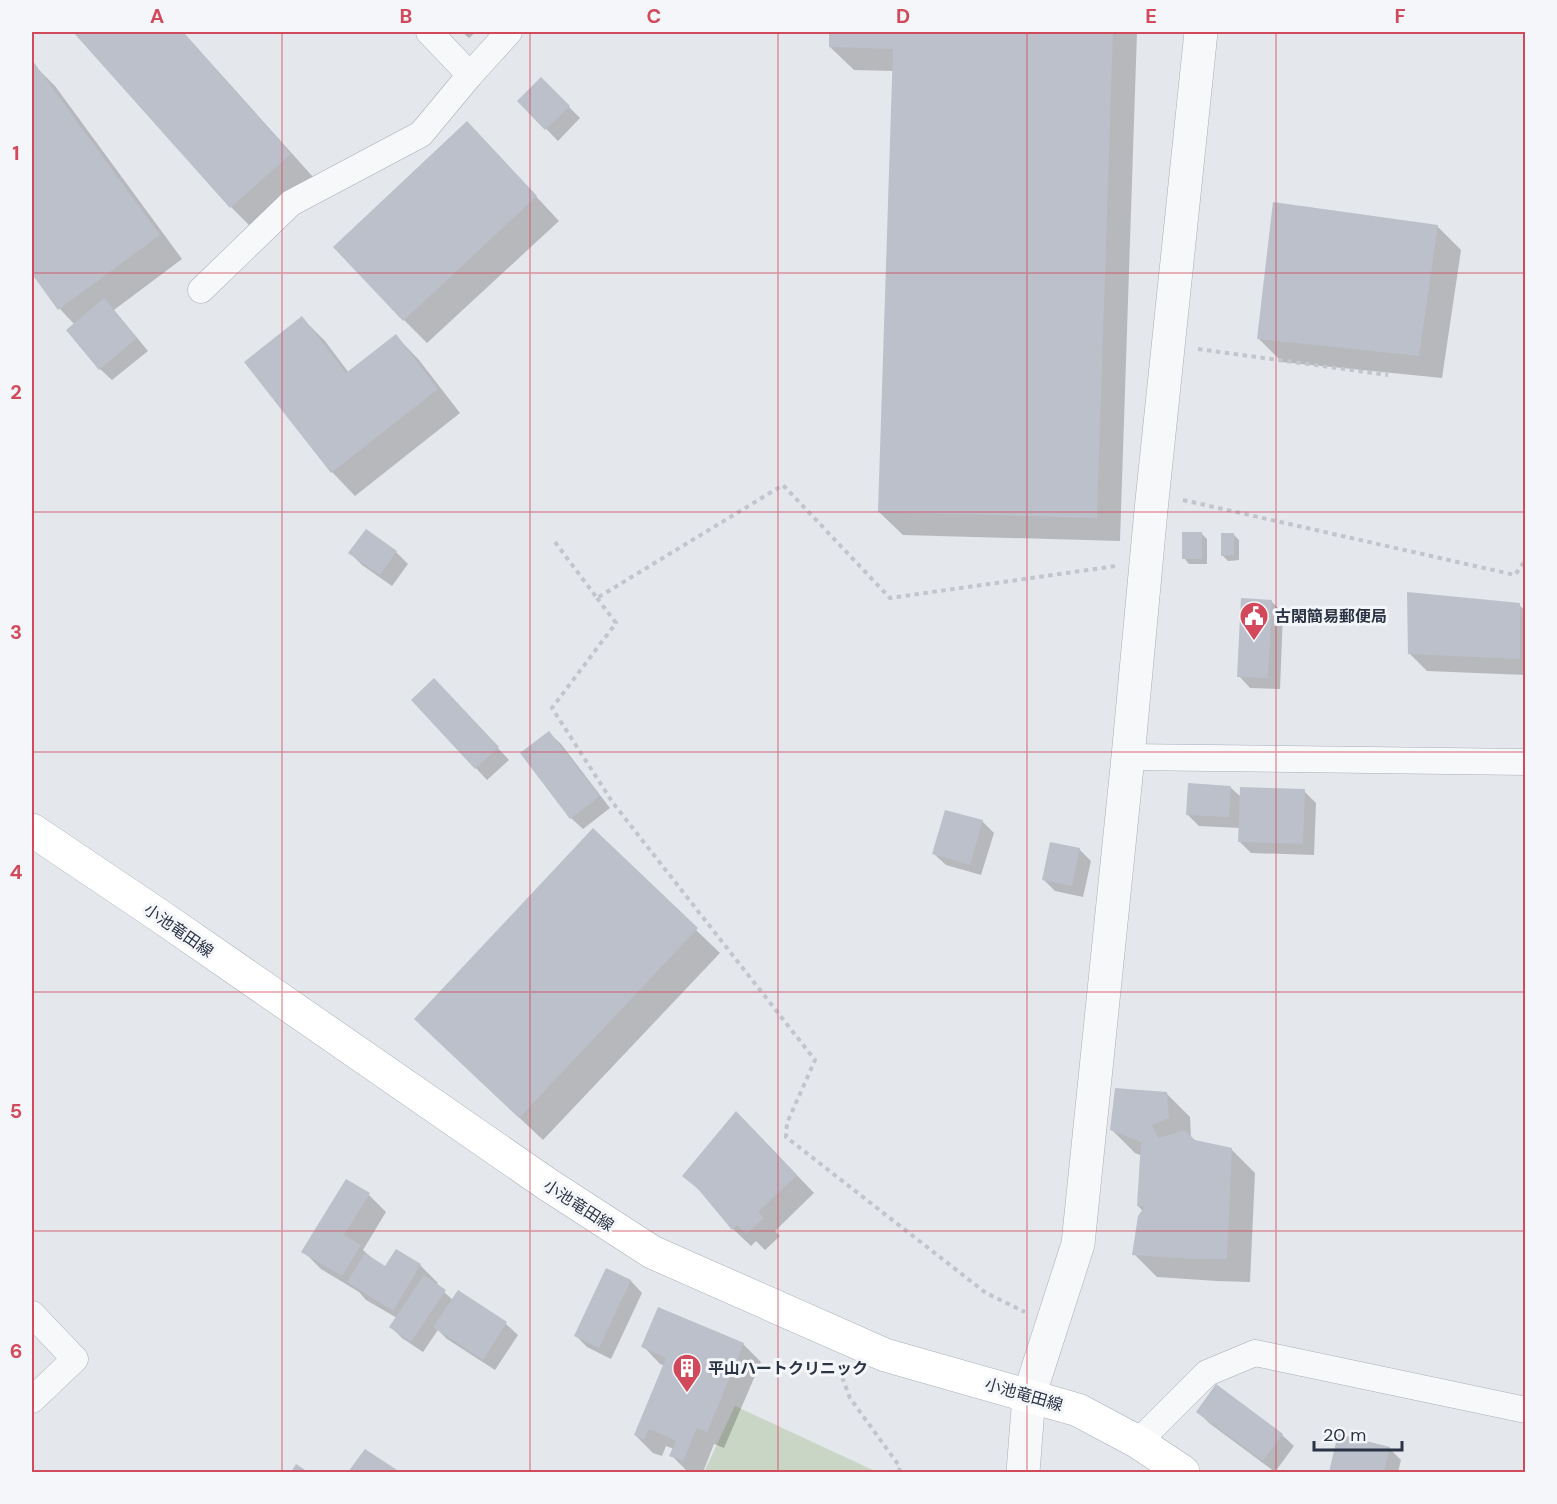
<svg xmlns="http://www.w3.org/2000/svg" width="1557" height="1504" font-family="'DM Sans','Noto Sans JP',sans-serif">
  <rect width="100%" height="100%" fill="#e4e7ec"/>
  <polygon fill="#c9d6c5" points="735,1406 877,1472 704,1472"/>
  <g fill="#0003">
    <polygon points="75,32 183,32 314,178 255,231 231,207"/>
    <polygon points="462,32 476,32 469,38"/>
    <polygon points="831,32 1137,32 1120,541 903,535 879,512 894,71 854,70 830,47"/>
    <polygon points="32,63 55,86 182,259 114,310 148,351 112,380 100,369 75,325 60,309 32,271"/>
    <polygon points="541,79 580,118 558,141 519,101"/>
    <polygon points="490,147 559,221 427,343 404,320"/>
    <polygon points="1437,226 1461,250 1442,378 1282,362 1259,339"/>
    <polygon points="302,318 325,341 349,373 396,336 419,360 460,413 355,496 332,472 246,362"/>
    <polygon points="366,531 396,552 408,564 392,586 362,565 350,553"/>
    <polygon points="1201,533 1207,539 1207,564 1189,564 1184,558"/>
    <polygon points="1233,534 1239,540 1239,560 1228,561 1222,555"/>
    <polygon points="1271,601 1283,613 1280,689 1250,688 1239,676"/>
    <polygon points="1519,605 1526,611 1526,675 1427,671 1409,653"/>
    <polygon points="446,692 509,760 487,780 413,700"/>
    <polygon points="549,733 561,744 610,808 583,829 571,818"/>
    <polygon points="1230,787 1241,797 1304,791 1316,803 1314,855 1251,853 1239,841 1240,828 1199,826 1187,814"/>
    <polygon points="982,821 994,833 981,875 946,865 934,854"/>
    <polygon points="593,831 720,953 543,1140 439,1042"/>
    <polygon points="1079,849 1091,861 1083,897 1055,891 1044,880"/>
    <polygon points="1166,1093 1190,1117 1191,1138 1195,1142 1231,1149 1255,1173 1250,1282 1217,1281 1157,1277 1134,1254 1143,1211 1138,1206 1142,1156 1135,1153 1111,1129"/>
    <polygon points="754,1130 814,1193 775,1231 780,1236 765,1250 756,1241 751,1246 733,1229 709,1199 684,1176"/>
    <polygon points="369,1195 386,1212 363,1250 375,1261 386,1268 420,1265 438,1283 436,1285 453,1300 458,1292 506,1324 518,1335 495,1370 447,1339 438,1330 423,1352 402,1338 391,1327 397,1318 366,1300 359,1292 321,1269 303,1251"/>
    <polygon points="607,1270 631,1281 642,1293 611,1359 587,1347 576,1336"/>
    <polygon points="743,1344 761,1362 724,1448 714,1444 703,1472 688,1472 671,1455 674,1449 666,1446 662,1456 653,1453 635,1435 665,1366 660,1364 643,1346"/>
    <polygon points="1198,1412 1282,1435 1294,1446 1275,1472 1209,1423"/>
    <polygon points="1340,1436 1389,1448 1401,1460 1398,1472 1331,1472"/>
    <polygon points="365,1451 397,1472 350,1472"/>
  </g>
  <g fill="#bbc0ca">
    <polygon points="73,32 183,32 291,154 230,208"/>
    <polygon points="829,32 1113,32 1097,518 878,512 893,49 829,47"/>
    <polygon points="32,60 160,235 58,310 32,274"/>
    <polygon points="541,77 570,106 545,130 517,101"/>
    <polygon points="467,121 537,196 403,321 333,247"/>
    <polygon points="1273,202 1438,225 1419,356 1257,339"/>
    <polygon points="104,298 137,338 99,370 66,330"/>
    <polygon points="302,316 346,373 396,334 438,389 331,473 244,362"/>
    <polygon points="366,529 397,551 380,575 348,553"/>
    <rect x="1182" y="532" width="20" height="27"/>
    <polygon points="1221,533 1234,533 1234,555 1221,556"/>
    <polygon points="1407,592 1520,603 1520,659 1408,654"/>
    <polygon points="1241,598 1272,600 1268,678 1237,677"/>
    <polygon points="434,678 499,747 475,769 411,700"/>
    <polygon points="549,731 600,796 570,819 520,753"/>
    <polygon points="1188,783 1231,786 1229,817 1186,815"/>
    <polygon points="1240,787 1305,789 1303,844 1238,842"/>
    <polygon points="945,810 983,820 970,865 932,854"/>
    <polygon points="593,828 698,928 519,1118 414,1019"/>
    <polygon points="1050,842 1080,848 1072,886 1042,880"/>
    <polygon points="1115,1088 1167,1092 1169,1118 1152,1125 1158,1138 1185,1130 1195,1140 1232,1148 1227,1259 1193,1259 1132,1255 1138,1216 1145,1206 1137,1206 1141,1142 1110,1130"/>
    <polygon points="736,1111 797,1175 758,1212 764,1218 746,1234 737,1225 732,1230 698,1189 682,1176"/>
    <polygon points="346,1179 370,1193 344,1235 361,1245 342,1276 301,1252"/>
    <polygon points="396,1249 421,1264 393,1311 347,1282 365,1253 385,1266"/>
    <polygon points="606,1268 631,1280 599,1348 574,1336"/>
    <polygon points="424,1275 446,1290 411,1342 389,1327"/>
    <polygon points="458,1290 507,1322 483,1360 433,1327"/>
    <polygon points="658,1307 744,1343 707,1432 697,1428 683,1461 669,1456 676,1441 649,1429 644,1440 634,1435 666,1358 641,1347"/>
    <polygon points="1216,1384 1283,1434 1263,1461 1196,1412"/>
    <polygon points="1338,1434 1390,1447 1384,1472 1329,1472"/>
    <polygon points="365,1449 400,1472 348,1472"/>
    <polygon points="296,1464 308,1472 291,1472"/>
  </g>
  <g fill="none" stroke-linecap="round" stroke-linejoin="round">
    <g stroke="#a9aeb7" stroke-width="27">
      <g id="minor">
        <polyline points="429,32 470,75"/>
        <polyline points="201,290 291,203 421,134 470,75 509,32"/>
        <polyline points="1128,757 1526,762"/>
        <polyline points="32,1314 75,1359 32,1400"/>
        <polyline points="1138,1442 1207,1373 1255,1353 1526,1410"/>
      </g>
    </g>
    <g stroke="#a9aeb7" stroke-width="34">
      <polyline id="tertiary" points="1023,1472 1029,1396 1078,1244 1128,757 1151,510 1201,32"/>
    </g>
    <g stroke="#a9aeb7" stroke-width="34">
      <polyline id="secondary" points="32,830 157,914 547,1184 652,1252 885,1355 1078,1410 1138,1442 1183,1472"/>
    </g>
    <g stroke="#c2c5cb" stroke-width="4" stroke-dasharray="4.5 4.5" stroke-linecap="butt">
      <polyline points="1198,349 1388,375"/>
      <polyline points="1183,500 1515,575 1526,559"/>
      <polyline points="555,542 597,598 783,485 890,598 1116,566"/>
      <polyline points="597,598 616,623 552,708 613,803 815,1060 787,1123 786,1137 986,1293 1025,1312"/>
      <polyline points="839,1369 850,1398 900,1467 899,1472"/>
    </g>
    <use href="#minor" stroke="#f7f8fa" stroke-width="26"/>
    <use href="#tertiary" stroke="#f7f8fa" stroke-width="33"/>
    <use href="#secondary" stroke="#fff" stroke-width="33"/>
  </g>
  <path fill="none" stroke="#d1495b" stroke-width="1.5" stroke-opacity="0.55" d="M282,32V1472M530,32V1472M778,32V1472M1027,32V1472M1276,32V1472M32,273H1526M32,512H1526M32,752H1526M32,992H1526M32,1231H1526"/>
  <defs>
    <g id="civic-pin" transform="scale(1.5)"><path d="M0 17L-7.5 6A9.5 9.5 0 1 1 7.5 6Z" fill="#d1495b" stroke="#f4f6f9"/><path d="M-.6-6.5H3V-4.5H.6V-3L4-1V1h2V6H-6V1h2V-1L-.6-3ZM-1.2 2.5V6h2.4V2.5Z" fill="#fff"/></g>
    <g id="building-pin" transform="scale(1.5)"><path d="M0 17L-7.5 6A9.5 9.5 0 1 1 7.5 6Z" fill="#d1495b" stroke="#f4f6f9"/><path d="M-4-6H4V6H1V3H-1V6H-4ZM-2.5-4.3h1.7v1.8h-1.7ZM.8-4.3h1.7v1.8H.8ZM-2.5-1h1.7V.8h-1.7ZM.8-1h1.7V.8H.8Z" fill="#fff"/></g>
  </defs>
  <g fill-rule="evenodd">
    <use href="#civic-pin" x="1254" y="616"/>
    <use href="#building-pin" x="687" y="1368"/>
  </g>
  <g text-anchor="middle" stroke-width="6" stroke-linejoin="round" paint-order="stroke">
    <g font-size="16" font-weight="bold" fill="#2b3445" stroke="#f4f6f9" text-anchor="start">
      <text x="1275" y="622">古閑簡易郵便局</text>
      <text x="708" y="1374">平山ハートクリニック</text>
    </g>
    <g font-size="16" fill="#2b3445" stroke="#f4f6f9">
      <text transform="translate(179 930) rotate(35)" y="6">小池竜田線</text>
      <text transform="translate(579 1205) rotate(33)" y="6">小池竜田線</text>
      <text transform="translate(1024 1394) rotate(16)" y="6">小池竜田線</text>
    </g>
  </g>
  <rect width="1557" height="1504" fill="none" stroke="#f4f6f9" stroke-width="66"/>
  <path d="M1314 1441v9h88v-9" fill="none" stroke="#2b3445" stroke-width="3"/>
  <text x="1323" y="1441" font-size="18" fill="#2b3445" stroke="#f4f6f9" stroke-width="4.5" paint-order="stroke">20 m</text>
  <rect x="33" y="33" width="1491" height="1438" fill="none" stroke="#d1495b" stroke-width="2"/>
  <g font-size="20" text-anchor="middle" font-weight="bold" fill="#d1495b">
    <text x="157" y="23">A</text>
    <text x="406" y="23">B</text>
    <text x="654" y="23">C</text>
    <text x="903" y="23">D</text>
    <text x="1151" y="23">E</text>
    <text x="1400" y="23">F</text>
    <text x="16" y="160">1</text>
    <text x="16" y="399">2</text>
    <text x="16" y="639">3</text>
    <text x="16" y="879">4</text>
    <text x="16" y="1118">5</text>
    <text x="16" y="1358">6</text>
  </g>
</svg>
